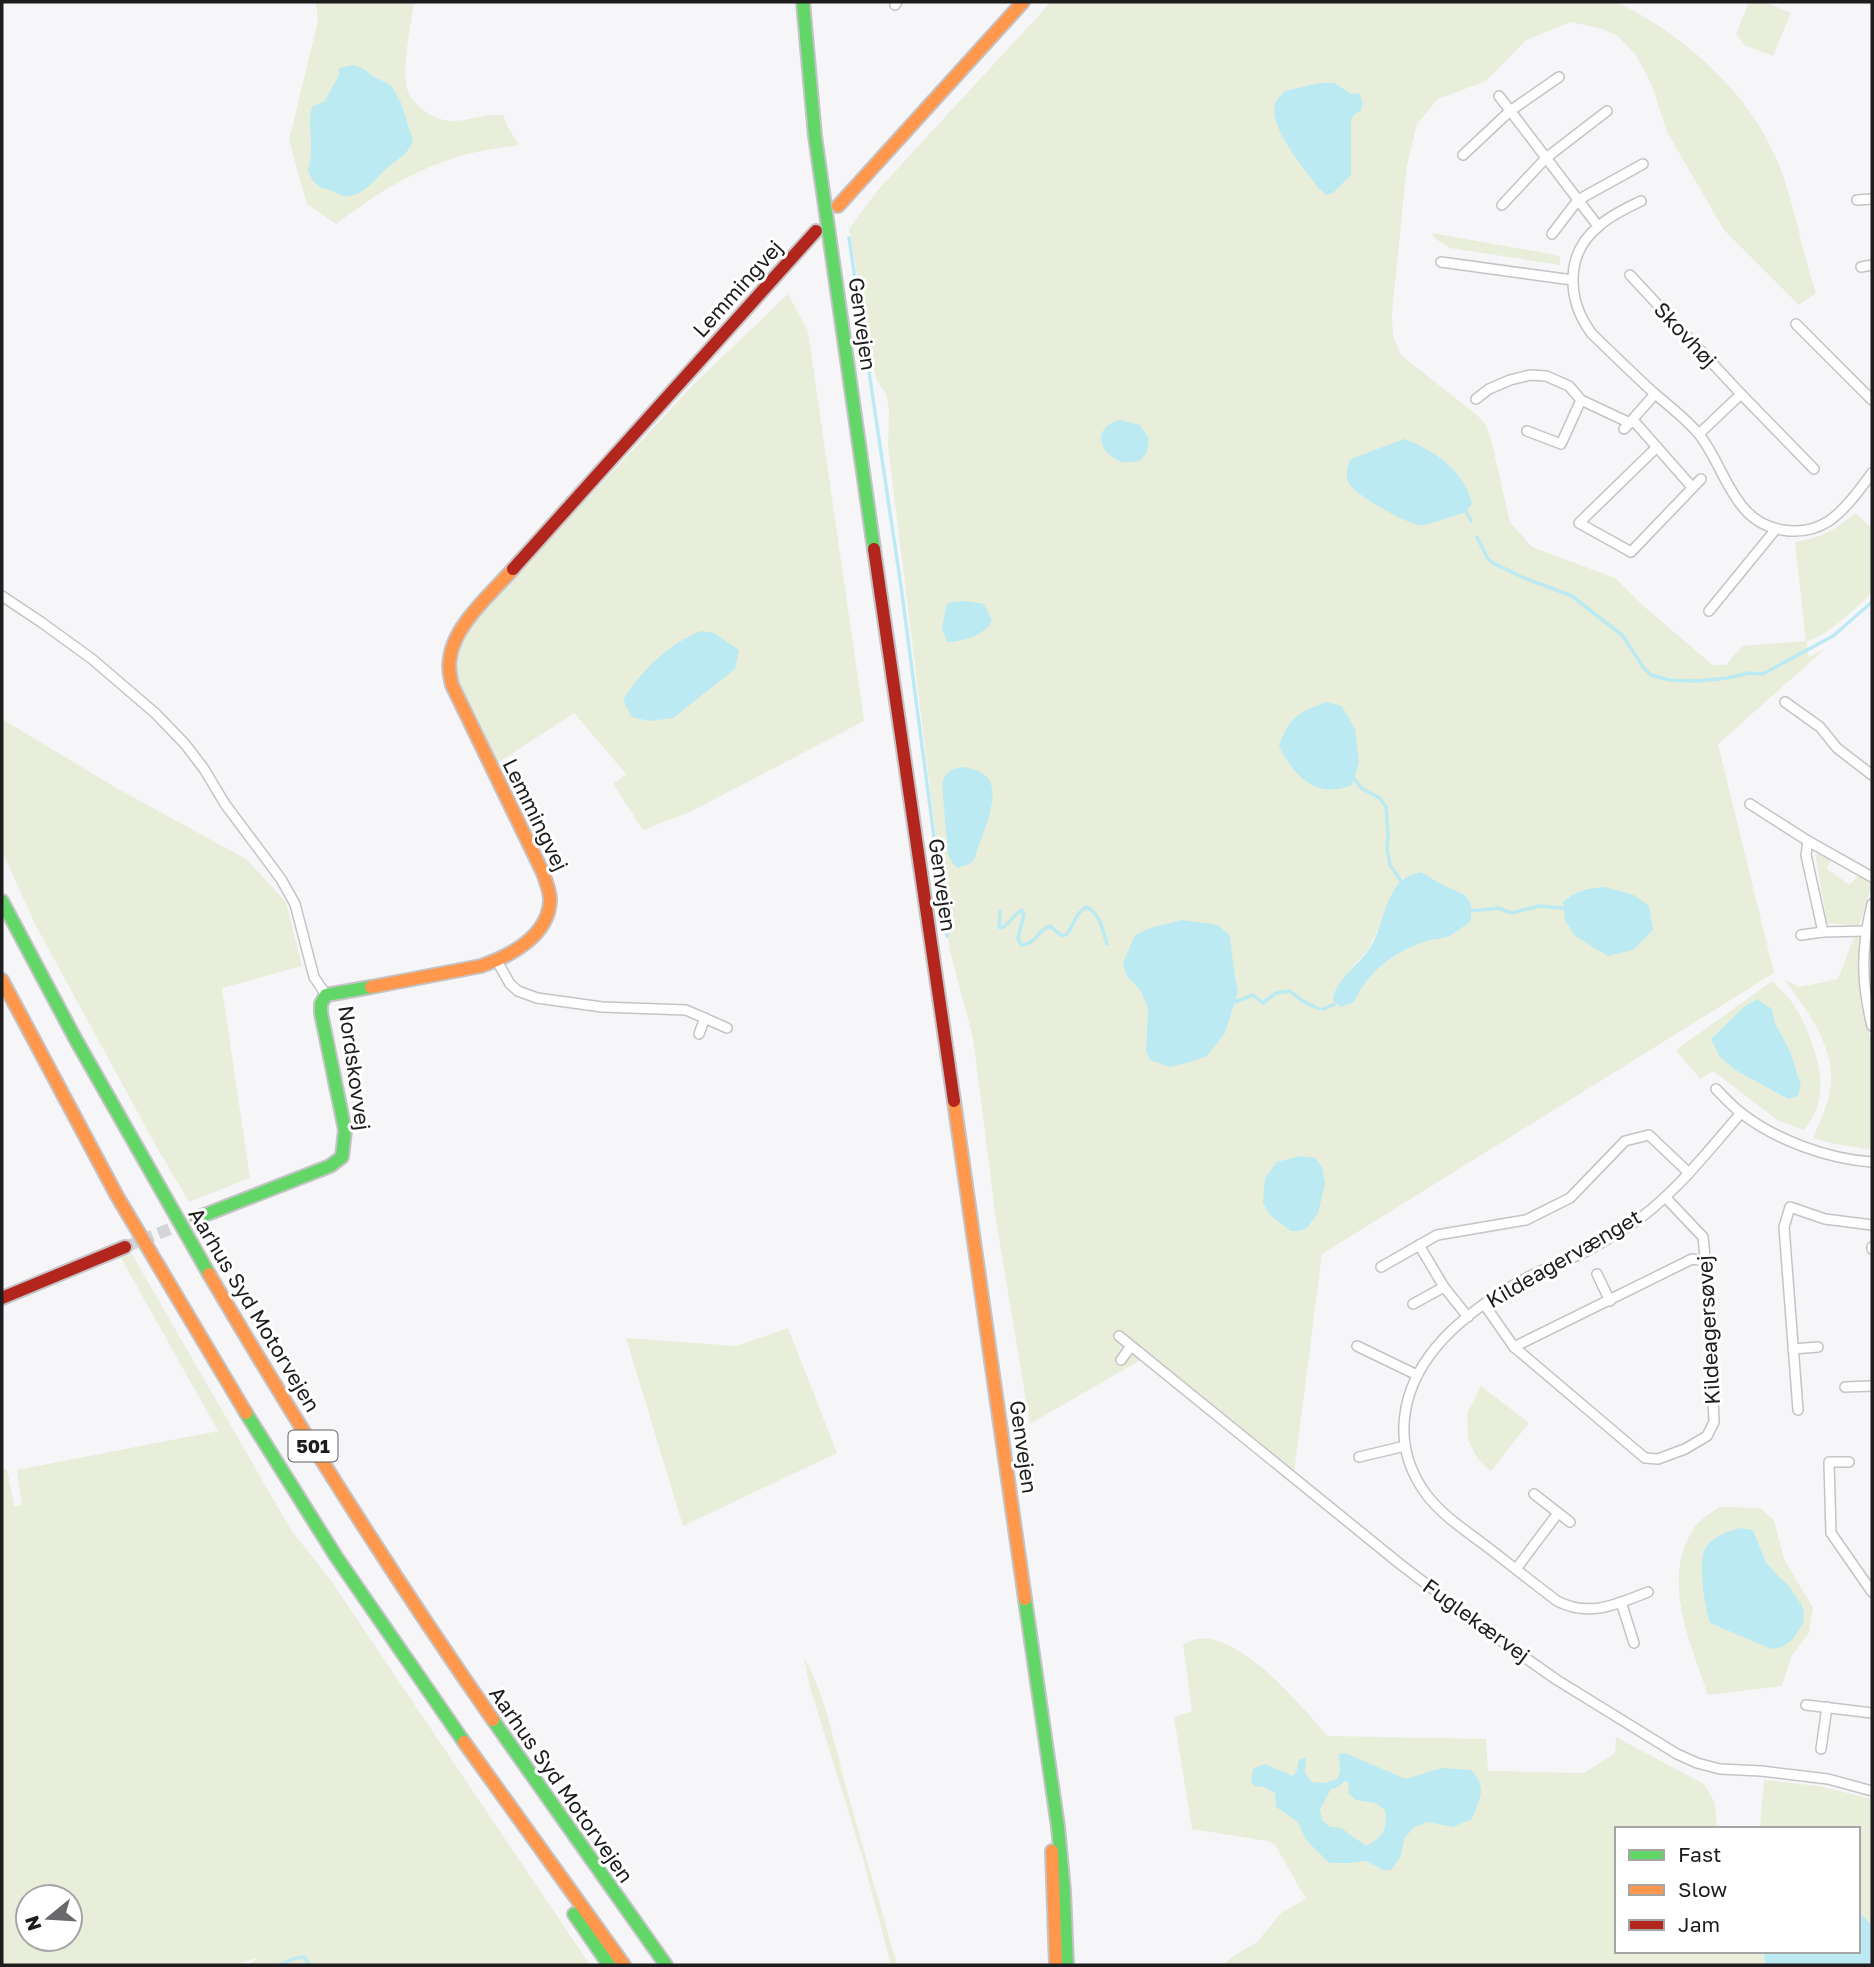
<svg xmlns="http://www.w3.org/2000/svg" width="1874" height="1967" font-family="'Golos Text',sans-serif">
  <rect width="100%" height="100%" fill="#f6f6f9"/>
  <g fill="#e8eeda" fill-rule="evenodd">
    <path d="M316,2H414C411,25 403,62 406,84C409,104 431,119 450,121C468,122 487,112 504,116L506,124L519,145C498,148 476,151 455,158C411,171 372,197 336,224L307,204L289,140L318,21Z"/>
    <path d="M1051,2H1617C1687,37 1753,95 1781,170C1796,210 1802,253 1816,293L1799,305L1724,230L1667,132L1651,83L1635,54L1618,36L1603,29L1571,22L1526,40L1486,81L1438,99L1417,124L1407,165L1392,313L1393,336L1401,355L1479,417L1485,424L1490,435L1510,522L1532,547L1615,578L1648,610L1713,665H1726L1742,646L1806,641L1795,542C1819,539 1837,529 1855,513L1872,528V593C1852,611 1832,633 1806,642L1809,657L1826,648L1718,744L1774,973L1322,1254L1294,1473L1149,1355L1030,1424L996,1220L973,1038L950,951L888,446L889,410L886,394L876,379L849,229L877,191ZM1421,872L1471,904V921C1464,926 1456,933 1448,936C1442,939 1434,939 1427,941C1395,951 1368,971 1354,1002L1351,968L1368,950L1383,919L1392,892L1403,878ZM1234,970L1238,992L1225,1033L1146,1051L1148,1009L1141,991Z"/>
    <polygon points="1749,2 1765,2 1791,13 1773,56 1744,45 1736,34"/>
    <polygon points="1432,233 1556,255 1560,257 1560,265 1450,248 1434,238"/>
    <polygon points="788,294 808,331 864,721 690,812 643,830 613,784 626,774 574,713 496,764 455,676 463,636 536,554 696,382"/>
    <polygon points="2,719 120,790 246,859 286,902 302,966 222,988 250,1178 189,1202 156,1146 36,926 2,851"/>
    <polygon points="1815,853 1831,858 1827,869 1850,885 1859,875 1872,884 1859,926 1827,923"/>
    <path d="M1854,937H1857L1860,939L1858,968L1861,1003L1872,1044V1150L1831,1143L1813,1138C1821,1119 1831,1100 1831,1079C1832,1042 1805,1008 1785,980L1800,987L1838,979Z"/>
    <path d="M1772,981C1778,987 1785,993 1791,1001C1807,1023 1824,1067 1820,1095C1819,1107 1812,1120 1804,1130L1779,1121L1713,1071L1700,1079L1676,1050ZM1772,1009L1775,1023L1790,1051L1801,1085L1788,1099L1735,1070Z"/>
    <path d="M132,1254L291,1530L330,1579L590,1965H248L259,1957L235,1965H2V1469H7L14,1506L22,1505L17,1470L218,1431L121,1258ZM28,1897H70V1939H28Z"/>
    <polygon points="788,1328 837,1453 683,1526 626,1338 736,1346"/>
    <polygon points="1481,1386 1529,1423 1491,1471 1479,1461 1468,1440 1467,1413"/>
    <path d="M1719,1507L1760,1508L1774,1520L1784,1559L1813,1608L1809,1633L1791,1657L1782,1686L1708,1695C1691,1643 1660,1580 1694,1528C1699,1520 1711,1513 1719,1507ZM1753,1530C1764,1555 1764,1566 1787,1584L1771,1649L1710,1623Z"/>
    <path d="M1196,1639C1201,1639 1207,1638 1212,1639C1256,1651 1298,1703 1328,1736L1486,1739L1488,1771L1584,1773L1615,1753L1616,1737L1704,1784L1715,1803L1717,1829H1617V1951H1764L1765,1965H1223L1235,1955L1257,1942L1282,1912L1306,1899L1275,1845L1267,1841L1192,1829L1174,1717L1192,1711L1183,1644Z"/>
    <path d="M804,1658C825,1692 836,1751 847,1790C863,1849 881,1906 897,1965H891L863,1859L809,1684Z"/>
    <polygon points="1764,1780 1819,1786 1872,1799 1872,1925 1858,1911 1858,1829 1760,1829"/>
  </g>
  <g fill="#bbeaf3" fill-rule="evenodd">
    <path d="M354,65L364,69L372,76L391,85L401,103L413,141C408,154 397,160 387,168C375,179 365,195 347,196C337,196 331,188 321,188L313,181L308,171C310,161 312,152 311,141C311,127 307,119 313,106L324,102L339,75V68Z"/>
    <path d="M1319,83H1334L1351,94L1359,93L1363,103L1361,111L1355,114L1351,119V175L1334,192L1327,195L1319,189C1306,170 1268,128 1275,104C1276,100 1282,94 1285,91Z"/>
    <path d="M1120,420L1140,425L1149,438L1147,452L1140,461C1134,461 1128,463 1123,462C1098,455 1091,427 1120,420Z"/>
    <path d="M1404,439C1433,449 1466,472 1472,504C1470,506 1467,510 1465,512C1461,514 1427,525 1422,525C1407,525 1359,497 1350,485C1345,478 1346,466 1351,459Z"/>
    <path d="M966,601L984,604L992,621C985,635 962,642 947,642L942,629L946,605L951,602Z"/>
    <path d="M701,631L714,633L739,650L735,669L673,718L649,721L632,717L623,700C643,669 667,645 701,631Z"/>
    <path d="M1327,702L1342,706L1355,729L1359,763L1352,785C1316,800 1294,776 1279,746C1289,716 1299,712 1327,702Z"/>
    <path d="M960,767C1017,770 984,825 975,858L971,863L958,868L953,864L948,854L942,784C945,774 949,770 960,767Z"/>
    <path d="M1421,872L1441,884L1465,895L1471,904V921C1464,926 1456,933 1449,936C1442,939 1434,939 1427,941C1395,951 1368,971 1354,1002L1341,1007L1333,1000C1335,980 1357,966 1368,951C1383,930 1383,899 1401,881C1406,876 1414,874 1421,872Z"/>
    <path d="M1605,887L1634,895L1649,906L1653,930L1633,950L1608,956L1575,936L1565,920L1563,902C1576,891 1587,888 1605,887Z"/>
    <polygon points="1182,920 1218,925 1230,936 1234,970 1238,992 1225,1033 1207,1056 1187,1063 1170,1067 1150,1060 1146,1051 1148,1009 1141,991 1126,975 1123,963 1135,935 1150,928"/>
    <polygon points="1757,999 1772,1009 1775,1023 1790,1051 1801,1085 1798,1096 1788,1099 1735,1070 1720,1057 1711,1039 1744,1007"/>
    <polygon points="1300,1156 1315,1158 1322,1167 1325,1184 1318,1213 1308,1227 1300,1231 1291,1231 1270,1215 1263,1203 1265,1178 1277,1162"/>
    <path d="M1739,1528L1753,1530L1766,1562L1779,1577L1787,1584L1801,1604L1804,1612L1803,1624L1792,1640L1782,1647L1771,1649L1710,1623C1705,1607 1697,1562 1706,1547C1713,1536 1728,1532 1739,1528Z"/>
    <path d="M1345,1753L1406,1779L1441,1768L1471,1770C1488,1788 1480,1798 1472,1819L1453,1827L1428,1822L1414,1827L1404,1839L1401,1856L1391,1870H1383L1366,1861L1351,1863H1329L1307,1841L1297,1821L1276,1807L1275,1793L1264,1787L1254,1786L1251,1782L1253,1769L1265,1764L1293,1776L1297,1770L1299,1760L1306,1757L1305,1773L1312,1782L1324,1783L1337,1779L1340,1772L1339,1754ZM1345,1781L1349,1783L1348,1793L1356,1800L1375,1803L1385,1810C1387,1831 1384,1836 1366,1846L1341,1828L1330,1827L1322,1820L1320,1809L1331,1789L1338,1787Z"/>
    <polygon points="1858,1911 1872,1925 1872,1965 1765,1965 1764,1951 1858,1951"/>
  </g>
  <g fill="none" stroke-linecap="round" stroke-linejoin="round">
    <g stroke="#bbeaf3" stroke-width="3.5">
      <polyline points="849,238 901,586 947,936"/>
      <polyline points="1466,511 1471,521"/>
      <polyline points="1477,537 1488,559 1493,563 1524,578 1572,596 1623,636 1644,668 1651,675 1669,680 1696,681 1728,678 1749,673 1763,674 1833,636 1872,602"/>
      <polyline points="1354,778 1361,788 1380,798 1386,807 1388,834 1387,850 1390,865 1401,881"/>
      <path d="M1000,911L999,927L1001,928C1010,925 1013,914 1022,910L1024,914L1018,938L1021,945C1035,945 1038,930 1050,926L1062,936L1067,934C1075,923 1074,914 1087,907C1100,913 1103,931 1107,944"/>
      <polyline points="1471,911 1498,908 1512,913 1539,906 1563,908"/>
      <polyline points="1235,1002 1253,995 1263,1003 1276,993 1290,991 1303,1001 1319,1009"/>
      <polyline points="1323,1009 1335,1004"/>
      <polyline points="279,1965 296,1958 304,1957 310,1965"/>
    </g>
    <polyline stroke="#d5d5d8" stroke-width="12" stroke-dasharray="12 6" stroke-linecap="butt" points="125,1247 197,1218"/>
    <g stroke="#c4c4c6" stroke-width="12">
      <g id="street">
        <polyline points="895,5 897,2"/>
        <polyline points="1499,96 1598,226"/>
        <polyline points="1463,155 1510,111 1559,77"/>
        <polyline points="1857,200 1872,199"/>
        <path d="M1641,201C1627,208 1611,215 1599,226C1564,254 1567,301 1592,334C1613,354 1633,374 1654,393C1669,406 1685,418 1698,433C1716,455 1724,484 1742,506C1762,532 1801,539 1829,521C1846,509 1860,489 1872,473"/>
        <polyline points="1502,205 1546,158 1607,111"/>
        <polyline points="1552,234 1578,200 1643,164"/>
        <polyline points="1441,262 1572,280"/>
        <polyline points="1861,267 1872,265"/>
        <polyline points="1630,275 1741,394 1814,469"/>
        <polyline points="1796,324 1872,400"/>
        <polyline points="1476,399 1489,389 1510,380 1530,375 1546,376 1569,386 1581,400 1630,423"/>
        <polyline points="1633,420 1692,487"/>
        <polyline points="1624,429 1655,394"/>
        <polyline points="1527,431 1561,444 1581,400"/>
        <polyline points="1699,434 1741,394"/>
        <polyline points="1657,447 1579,523 1631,552 1701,479"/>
        <polyline points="2,596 41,622 92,659 155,713 185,744 204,769 225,804 281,879 295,904 314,977 326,995"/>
        <polyline points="1709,611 1776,529"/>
        <polyline points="1785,702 1820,727 1837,748 1872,775"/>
        <polyline points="1750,804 1808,841 1872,877"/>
        <polyline points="1808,841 1806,855 1823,932"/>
        <path d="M1872,904C1861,949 1861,981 1872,1026"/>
        <polyline points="1801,935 1823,932 1866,931"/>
        <polyline points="497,961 510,984 518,991 537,998 602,1007 686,1010 727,1028"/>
        <polyline points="699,1034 705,1018"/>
        <path d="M1716,1089C1724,1097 1731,1105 1740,1112C1775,1140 1828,1159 1872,1162"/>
        <polyline points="1419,1245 1444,1287 1468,1317"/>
        <polyline points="1872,1247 1872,1249"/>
        <polyline points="1381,1267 1437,1235 1526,1220 1570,1198 1625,1141 1649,1135 1689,1173"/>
        <polyline points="1597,1274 1610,1301"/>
        <polyline points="1413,1304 1444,1287"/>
        <polyline points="1484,1304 1514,1347 1645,1458 1658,1459 1685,1449 1707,1436 1714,1422 1709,1297 1703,1237 1665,1197"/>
        <polyline points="1119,1336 1400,1564 1497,1638 1557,1680 1677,1754 1697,1763 1720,1769 1761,1771 1828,1779 1872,1791"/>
        <polyline points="1357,1346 1417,1375"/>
        <polyline points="1514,1347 1692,1259 1707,1261"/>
        <polyline points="1793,1349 1818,1347"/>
        <polyline points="1121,1360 1131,1346"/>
        <polyline points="1845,1387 1872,1386"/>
        <polyline points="1798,1410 1784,1227 1790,1207 1825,1219 1872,1225"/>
        <polyline points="1359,1457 1405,1446"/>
        <polyline points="1849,1462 1829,1462 1831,1533 1872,1592"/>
        <polyline points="1534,1494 1570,1522"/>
        <polyline points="1516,1569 1558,1513"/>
        <path d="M1648,1592C1617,1604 1590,1618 1557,1601C1532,1582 1507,1562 1482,1543C1462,1528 1441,1514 1426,1494C1407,1468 1400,1439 1406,1408C1418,1345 1480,1302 1534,1274C1550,1266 1567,1260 1583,1253C1598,1245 1614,1235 1629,1226C1673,1197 1707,1152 1741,1113"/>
        <polyline points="1621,1602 1634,1643"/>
        <polyline points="1806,1705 1872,1713"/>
        <polyline points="1821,1749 1827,1707"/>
      </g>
    </g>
    <g stroke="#c4c4c6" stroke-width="16">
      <g id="fast">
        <polyline points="803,2 815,136 874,549"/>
        <polyline points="2,901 76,1040 209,1274"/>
        <polyline points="197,1218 330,1166 342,1157 345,1130 321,1013 321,1004 326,995 371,987"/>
        <polyline points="246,1413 337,1558 464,1742"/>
        <polyline points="1025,1599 1058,1827 1064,1891 1067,1965"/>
        <polyline points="493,1720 666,1965"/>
        <polyline points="574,1914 609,1965"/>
      </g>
    </g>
    <g stroke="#c4c4c6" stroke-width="16">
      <g id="slow">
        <polyline points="838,206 1023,2"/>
        <polyline points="2,980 117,1196 246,1413"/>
        <path d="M371,987L481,966C510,956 549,936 550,900C550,891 546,882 543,873L452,685C450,676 448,667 450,658C454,625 492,593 513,569"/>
        <polyline points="954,1101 1025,1599"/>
        <path d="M209,1274C298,1426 392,1575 493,1720"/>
        <polyline points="464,1742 624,1965"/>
        <polyline points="1052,1851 1056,1965"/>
      </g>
    </g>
    <g stroke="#c4c4c6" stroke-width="16">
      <g id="jam">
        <polyline points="874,549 954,1101"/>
        <polyline points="513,569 816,231"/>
        <polyline points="2,1298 125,1247"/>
      </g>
    </g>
    <use href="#street" stroke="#fefefe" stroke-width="9"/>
    <use href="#fast" stroke="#63d668" stroke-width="12"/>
    <use href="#slow" stroke="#ff974d" stroke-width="12"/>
    <use href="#jam" stroke="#b3261e" stroke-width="12"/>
  </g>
  <g text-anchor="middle" stroke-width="6" stroke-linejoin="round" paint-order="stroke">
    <rect fill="#fff" stroke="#616162" stroke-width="2" x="288.5" y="1430.5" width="49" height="31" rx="5"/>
    <g font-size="19" font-weight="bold" fill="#1d1d1e">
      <text x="313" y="1453">501</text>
    </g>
    <g font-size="21" fill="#1d1d1e" stroke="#fff">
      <text transform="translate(738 289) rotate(-48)" y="7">Lemmingvej</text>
      <text transform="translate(862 324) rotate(82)" y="7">Genvejen</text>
      <text transform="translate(1685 335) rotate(47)" y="7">Skovhøj</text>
      <text transform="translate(535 815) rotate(64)" y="7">Lemmingvej</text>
      <text transform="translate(942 885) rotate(82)" y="7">Genvejen</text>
      <text transform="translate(354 1068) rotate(82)" y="7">Nordskovvej</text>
      <text transform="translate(1564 1259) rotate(-30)" y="7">Kildeagervænget</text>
      <text transform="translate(254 1310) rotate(59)" y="7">Aarhus Syd Motorvejen</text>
      <text transform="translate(1709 1330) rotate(-93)" y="7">Kildeagersøvej</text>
      <text transform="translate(1023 1447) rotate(82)" y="7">Genvejen</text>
      <text transform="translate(1476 1621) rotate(36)" y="7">Fuglekærvej</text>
      <text transform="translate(561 1785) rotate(55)" y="7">Aarhus Syd Motorvejen</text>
    </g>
  </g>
  <rect width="1874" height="1967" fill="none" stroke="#1d1d1e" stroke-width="7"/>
  <rect x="1615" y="1827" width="245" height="126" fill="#ffffff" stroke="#a5a5a5" stroke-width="2"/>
  <rect x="1629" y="1850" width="35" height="10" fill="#63d668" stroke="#a5a5a5" stroke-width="2"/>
  <text x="1678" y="1862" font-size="21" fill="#1d1d1e">Fast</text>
  <rect x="1629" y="1885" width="35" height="10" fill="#ff974d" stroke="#a5a5a5" stroke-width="2"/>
  <text x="1678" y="1897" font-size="21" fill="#1d1d1e">Slow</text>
  <rect x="1629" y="1920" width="35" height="10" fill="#b3261e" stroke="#a5a5a5" stroke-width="2"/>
  <text x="1678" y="1932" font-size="21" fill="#1d1d1e">Jam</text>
  <g transform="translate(49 1918) rotate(252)"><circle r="33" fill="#ffffff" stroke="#a5a5a5" stroke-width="2"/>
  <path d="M0-5L12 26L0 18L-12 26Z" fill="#69696b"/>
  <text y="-10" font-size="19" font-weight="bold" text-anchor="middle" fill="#1d1d1e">N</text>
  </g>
</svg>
